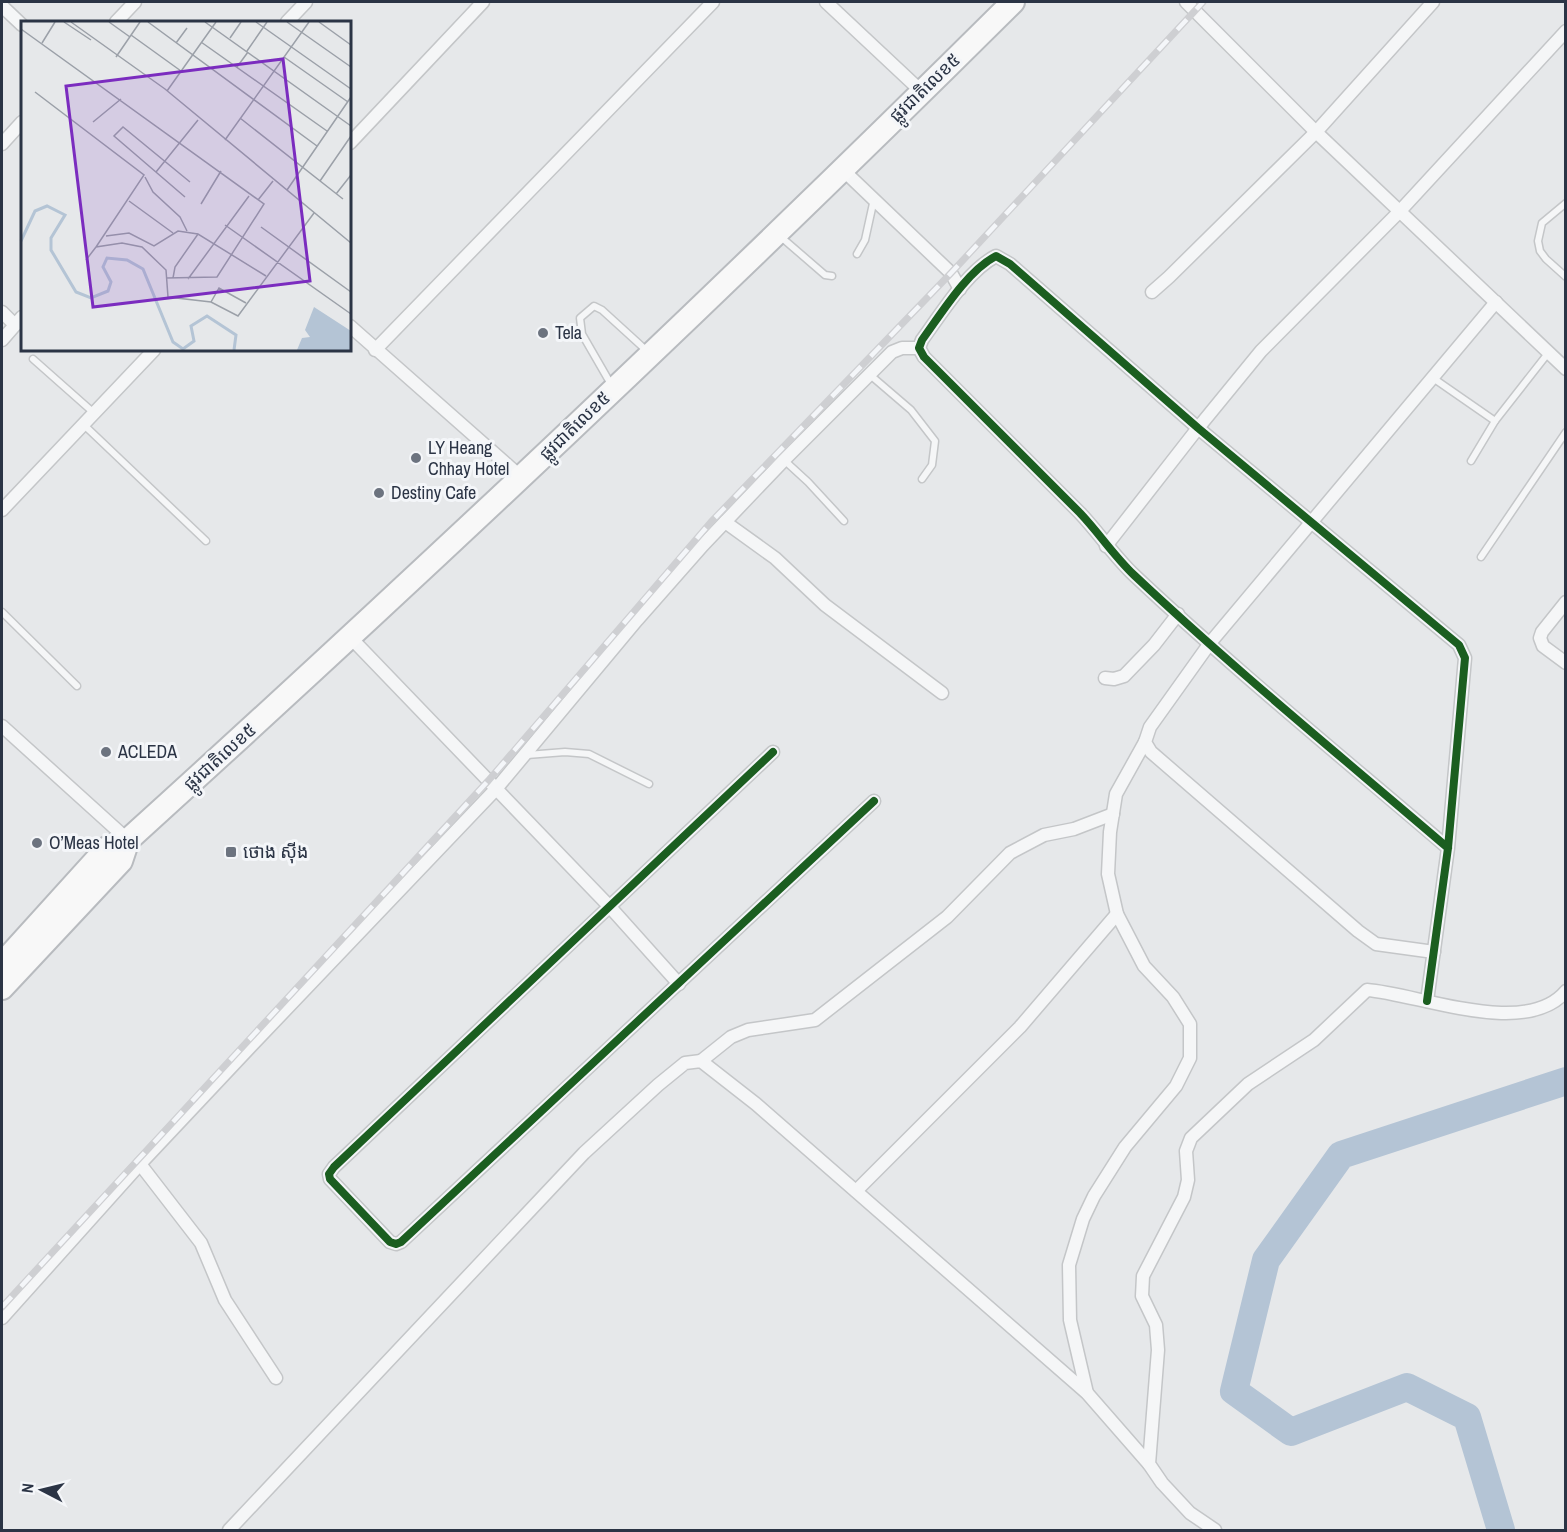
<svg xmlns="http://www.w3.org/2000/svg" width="1567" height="1532" font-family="'Archivo Narrow','Noto Sans Khmer',sans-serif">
  <rect width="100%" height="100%" fill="#e6e8ea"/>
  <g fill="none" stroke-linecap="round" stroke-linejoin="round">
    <polyline stroke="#b4c4d5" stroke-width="28" points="1501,1530 1467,1417 1407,1387 1291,1432 1234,1391 1266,1260 1341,1155 1566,1081"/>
    <g stroke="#c4c6c8" stroke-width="9">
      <g id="lane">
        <polyline points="1566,203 1542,223 1538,241 1540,251 1546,259 1566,277"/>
        <polyline points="781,237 825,275 832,276"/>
        <polyline points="857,254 865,240 874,199"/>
        <polyline points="33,359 94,413"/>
        <polyline points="869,374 911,410 935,441 932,465 922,479"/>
        <polyline points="1433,378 1495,421"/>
        <polyline points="612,386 582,334 580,318 594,306 602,310 647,351"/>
        <polyline points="83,424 206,541"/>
        <polyline points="784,460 808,482 844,521"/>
        <polyline points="1471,461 1495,421 1549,352"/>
        <polyline points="1481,557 1566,432"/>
        <polyline points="2,612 77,686"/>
        <polyline points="527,755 565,752 589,754 649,784"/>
      </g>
    </g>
    <g stroke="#c4c6c8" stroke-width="15">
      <g id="street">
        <polyline points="826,2 922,92"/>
        <polyline points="1186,2 1316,132 1566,369"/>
        <polyline points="2,6 22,25"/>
        <polyline points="116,22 135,2"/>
        <polyline points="287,22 306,2"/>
        <polyline points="350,143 483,2"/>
        <polyline points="2,144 22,122"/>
        <polyline points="842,169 951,273 960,289"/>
        <polyline points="1152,292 1169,277 1316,132 1433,2"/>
        <polyline points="2,312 15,325"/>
        <polyline points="350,326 521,477"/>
        <polyline points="2,340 22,317"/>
        <polyline points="375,350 713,2"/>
        <polyline points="2,510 154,350"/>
        <polyline points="725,522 775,558 825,605 942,693"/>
        <polyline points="1106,546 1198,428 1261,351 1400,211 1566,31"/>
        <polyline points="1566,602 1542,632 1540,638 1543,646 1566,663"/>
        <polyline points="351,638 610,907 679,984"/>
        <polyline points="1105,678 1114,679 1124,676 1154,645 1178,614"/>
        <polyline points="2,726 128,840"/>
        <polyline points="773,752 334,1167 329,1174 330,1179 390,1242 396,1244 401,1242 874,801"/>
        <polyline points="1434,952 1376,944 1358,931 1151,752 1145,742 1150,727 1210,643 1496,302"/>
        <path d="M1427,1001L1448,848L1465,658L1459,645L1198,428L1010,264L996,256C967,271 941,314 922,340L919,348L924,357L1080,513C1099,533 1114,556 1134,575C1235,670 1343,758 1448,848"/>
        <polyline points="701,1061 731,1037 748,1030 815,1020 947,917 1010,853 1044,835 1074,829 1113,814"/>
        <polyline points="140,1164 201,1243 225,1300 276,1378"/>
        <polyline points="856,1191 1020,1027 1117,914"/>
        <polyline points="2,1318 140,1164 251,1046 496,789 637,620 703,545 784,460 892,352 902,348 919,348"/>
        <polyline points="1087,1393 1070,1320 1069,1265 1083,1219 1094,1196 1125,1147 1176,1086 1190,1058 1190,1024 1173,997 1144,966 1117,914 1108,874 1110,832 1116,794 1145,742"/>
        <polyline points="229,1530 584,1153 658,1085 685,1063 701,1061 756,1104 1087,1393 1149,1464"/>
        <path d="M1215,1530L1190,1513L1162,1483L1149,1464L1158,1350L1156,1325L1142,1296L1143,1276L1184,1197L1188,1180L1186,1151L1191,1138L1248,1084L1314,1040L1367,990C1419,994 1526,1039 1566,991"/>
      </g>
    </g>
    <g stroke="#b8bbbf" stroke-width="26">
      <g id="highway">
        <path d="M2,964L107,848L128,840C429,567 725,288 1013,2"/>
        <polyline points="2,988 121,861 128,840"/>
      </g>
    </g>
    <use href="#lane" stroke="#f5f6f7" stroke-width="6"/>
    <use href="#street" stroke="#f5f6f7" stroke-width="12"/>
    <use href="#highway" stroke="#f8f8f8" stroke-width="22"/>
    <g stroke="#cecfd2" stroke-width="7">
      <polyline id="rail" points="2,1307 488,781 711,522 951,273 1203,2"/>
    </g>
    <use href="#rail" stroke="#f4f6f9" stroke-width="4.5" stroke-dasharray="14" stroke-linecap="butt"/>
    <g stroke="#f4f6f9" stroke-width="11">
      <g id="cycleway">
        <polyline points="773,752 334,1167 329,1174 330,1179 390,1242 396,1244 401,1242 874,801"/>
        <path d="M1427,1001L1448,848L1465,658L1459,645L1198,428L1010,264L996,256C967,271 941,314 922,340L919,348L924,357L1080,513C1099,533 1114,556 1134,575C1235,670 1343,758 1448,848"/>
      </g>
    </g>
    <use href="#cycleway" stroke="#1b5e20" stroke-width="8"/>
  </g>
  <g fill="#6c737f" stroke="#f4f6f9" stroke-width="2">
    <circle cx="543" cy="333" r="6"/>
    <circle cx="416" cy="458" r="6"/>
    <circle cx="379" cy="493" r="6"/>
    <circle cx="106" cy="752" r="6"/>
    <circle cx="37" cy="843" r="6"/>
    <rect x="225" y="846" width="12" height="12" rx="3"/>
  </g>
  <g text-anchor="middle" stroke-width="6" stroke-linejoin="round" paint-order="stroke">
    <g font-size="18" fill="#2b3445" stroke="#f4f6f9">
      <text transform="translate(925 88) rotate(-44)" y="6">ផ្លូវជាតិលេខ៥</text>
      <text transform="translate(575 426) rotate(-44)" y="6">ផ្លូវជាតិលេខ៥</text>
      <text transform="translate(220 757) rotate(-42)" y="6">ផ្លូវជាតិលេខ៥</text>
    </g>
    <g font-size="18" fill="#2b3445" stroke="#f4f6f9" text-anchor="start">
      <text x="555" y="339">Tela</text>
      <text x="428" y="454">LY Heang<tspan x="428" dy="21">Chhay Hotel</tspan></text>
      <text x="391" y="499">Destiny Cafe</text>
      <text x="118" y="758">ACLEDA</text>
      <text x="49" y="849">O’Meas Hotel</text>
      <text x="243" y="858">ថោង ស៊ីង</text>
    </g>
  </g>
  <g transform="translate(21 21)">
    <rect width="330" height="330" fill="#e6e8ea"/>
    <path d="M293,286L330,310V329H276L281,317L289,316L284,309Z" fill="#b4c4d5"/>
    <path fill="none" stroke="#b4c4d5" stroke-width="3" d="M0,220L14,190L26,185L44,194L30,217V229L55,271L70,277L87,270L90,261L82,246L86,237L106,239L122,248L152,321L162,328L173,320L170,305L186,295L215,314L213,329"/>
    <path fill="none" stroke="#9ba0a8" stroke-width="1.5" d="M43,1L70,19M50,1L144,68L330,222M88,1L109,16M127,1L296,125M184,1L330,105M235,1L330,68M266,1L330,46M298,1L330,24M0,8L243,183L196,256L145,257M110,14L160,50M209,17L220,1M180,21L306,110M21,22L34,1M155,22L166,7M226,30L246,1M95,36L119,1M263,36L327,81M216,46L227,31M146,70L195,1M14,71L123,154L75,226M219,97L322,178M72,101L100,78M204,119L288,1M135,151L177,99M124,156L132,171L159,196L166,210M299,160L330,115M266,169L330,76M315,173L330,154M164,176L93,115L102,106L169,161M237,179L252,160M108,180L152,212M180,183L200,150M204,204L330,293M240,206L330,271M85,215L108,212L133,225L157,210L177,213M65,239L75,226L101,222L121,226L145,249L147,276L190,281L217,295L293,192M152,257L154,246L177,213L245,255M167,258L228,175M190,281L198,267L225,282"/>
    <path fill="#7b2cbf" fill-opacity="0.15" stroke="#7b2cbf" stroke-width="3" d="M262,38L289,260L72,286L45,65Z"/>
    <rect width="330" height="330" fill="none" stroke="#2b3445" stroke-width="3"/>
  </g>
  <rect width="1567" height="1532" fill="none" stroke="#2b3445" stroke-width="6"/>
  <g transform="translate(42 1490) rotate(277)" stroke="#f4f6f9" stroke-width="4.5" paint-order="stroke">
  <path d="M0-4.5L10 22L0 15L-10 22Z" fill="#2b3445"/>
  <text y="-9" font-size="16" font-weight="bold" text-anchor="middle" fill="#2b3445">N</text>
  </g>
</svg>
